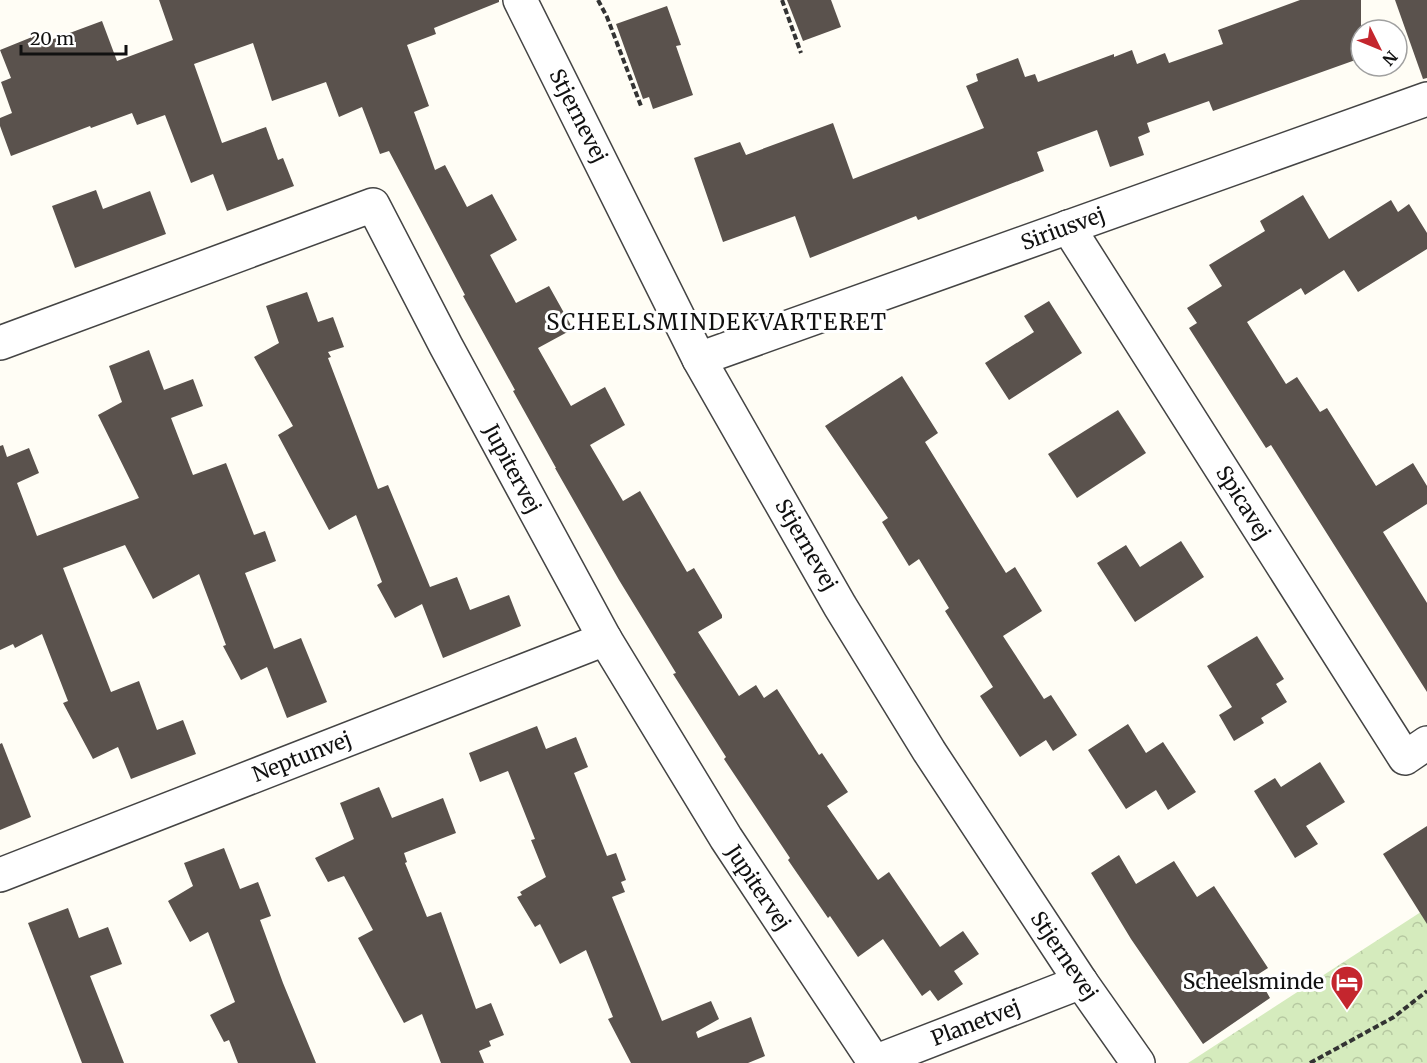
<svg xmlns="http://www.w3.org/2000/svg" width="1427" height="1063" font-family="Merriweather,serif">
  <defs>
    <pattern id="park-crowns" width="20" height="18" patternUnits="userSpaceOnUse" patternTransform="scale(1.5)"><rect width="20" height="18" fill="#d5ebbd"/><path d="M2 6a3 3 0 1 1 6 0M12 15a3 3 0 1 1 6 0" fill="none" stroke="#b6c8a1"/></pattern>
  </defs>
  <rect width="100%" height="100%" fill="#fffdf5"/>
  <polygon fill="url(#park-crowns)" points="1427,908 1427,1063 1188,1063"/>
  <g fill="#5a524d">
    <polygon points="159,0 499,0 499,2 434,28 436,34 407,45 429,106 414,112 435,170 445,165 467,207 492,194 517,240 490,255 516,303 549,286 573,329 538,348 571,406 605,387 625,425 590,445 623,501 640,491 687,572 694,568 722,615 722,618 698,632 739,696 756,685 764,698 777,689 819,755 822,753 848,792 827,806 878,880 889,872 940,947 963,931 979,954 954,971 963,984 938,1001 930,990 922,996 883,939 858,957 830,916 828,918 788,860 790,858 724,759 726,757 673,674 676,673 619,580 555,468 556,468 513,391 515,390 463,296 465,295 389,151 380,154 362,107 339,117 326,82 272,101 253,43 194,64 222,143 266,127 278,160 283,158 294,186 227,211 213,174 191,183 165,115 137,125 132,113 91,128 90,126 11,156 0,126 0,118 12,113 1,82 11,78 0,50 37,35 40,44 102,21 117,61 173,40"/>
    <polygon points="787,0 831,0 841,27 803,41"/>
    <polygon points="1300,0 1361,0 1361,58 1213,111 1209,101 1147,123 1150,132 1138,137 1144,155 1110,167 1097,130 1037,152 1044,171 918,220 916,216 810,258 795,216 723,242 694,158 740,142 746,155 833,123 853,179 984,128 966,86 978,81 976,74 1018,58 1025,77 1035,74 1038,82 1114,54 1114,57 1132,50 1137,64 1165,53 1169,63 1223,44 1218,30"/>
    <polygon points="1395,0 1427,0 1427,78 1423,79"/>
    <polygon points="667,6 681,45 676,46 693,95 653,109 649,97 643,99 616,24"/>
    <polygon points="96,190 103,209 150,191 166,234 75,268 52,206"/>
    <polygon points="1303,195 1329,239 1391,200 1398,212 1409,204 1427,233 1427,249 1358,292 1344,270 1305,295 1301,288 1247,322 1286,384 1297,377 1320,412 1327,408 1376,486 1413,463 1427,486 1427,504 1383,532 1427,603 1427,692 1271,445 1266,448 1189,328 1197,323 1187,308 1222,286 1209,265 1265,231 1260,221"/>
    <polygon points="307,292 318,322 333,317 344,347 328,352 331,357 328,358 378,489 388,485 430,587 457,577 470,610 509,595 521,626 443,658 422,604 395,618 377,585 382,582 356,515 329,530 278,435 293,426 254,357 279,343 266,306"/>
    <polygon points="1049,301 1082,353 1009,400 985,363 1034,332 1024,316"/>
    <polygon points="149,350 164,390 193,379 203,406 171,418 193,475 226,463 254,535 265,531 276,561 245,573 274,649 301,638 327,702 287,718 267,667 241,680 223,646 226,645 199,574 153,599 125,545 63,568 111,692 139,681 157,730 183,720 196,754 131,779 118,747 93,759 63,703 68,701 42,634 15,648 13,644 0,650 0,446 3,445 7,457 29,448 39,473 17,483 37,536 139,498 98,415 122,402 109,366"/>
    <polygon points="902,376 938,433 925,442 1006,573 1015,567 1042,611 1003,636 1044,699 1051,695 1077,735 1053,751 1046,740 1020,757 980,696 993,687 945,611 949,608 919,559 909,566 882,522 888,518 825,426"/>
    <polygon points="1118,410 1146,453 1077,498 1048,454"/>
    <polygon points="1181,541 1204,577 1135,622 1097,563 1126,545 1140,567"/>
    <polygon points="1257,636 1284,679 1276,684 1287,702 1261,718 1264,723 1234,741 1219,715 1232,707 1207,666"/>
    <polygon points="1128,724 1146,753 1163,742 1196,792 1168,810 1156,790 1126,809 1088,750"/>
    <polygon points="537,726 546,749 576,737 588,767 574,773 607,856 616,853 626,880 621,882 625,892 612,897 662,1021 711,1001 719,1019 696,1032 698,1038 751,1017 765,1056 748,1063 631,1063 608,1019 613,1017 586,950 560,964 540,924 535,927 517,897 522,895 520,892 546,877 531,840 535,839 508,771 480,782 469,753"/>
    <polygon points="2,743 31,817 0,830 0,744"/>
    <polygon points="1320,762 1345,802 1306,826 1318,844 1295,858 1254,791 1275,778 1281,787"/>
    <polygon points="379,787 392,818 443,798 456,833 404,853 407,862 405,863 427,917 441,912 476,1009 491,1003 504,1035 489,1041 491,1046 479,1051 484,1063 441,1063 422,1014 404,1023 358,938 373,930 344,876 328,882 315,858 354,839 340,803"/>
    <polygon points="1427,826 1427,924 1383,854"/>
    <polygon points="224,848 240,889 258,882 271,916 260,920 283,983 316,1063 238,1063 229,1040 224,1042 210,1015 235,1002 208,932 190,942 168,901 193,886 184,863"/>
    <polygon points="1119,855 1136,884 1174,861 1197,897 1214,886 1268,968 1257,975 1270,998 1203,1044 1131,939 1091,873"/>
    <polygon points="68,908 79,938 108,927 122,964 90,976 124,1063 82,1063 28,923"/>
  </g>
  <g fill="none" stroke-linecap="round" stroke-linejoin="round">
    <g stroke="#444" stroke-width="36">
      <g id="street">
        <polyline points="520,0 699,359 840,606 929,751 1081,982 1138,1063"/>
        <polyline points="1068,227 1405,758 1427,743"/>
        <polyline points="0,343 373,205 446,346 605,639 726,838 875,1063"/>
        <polyline points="699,359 1427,99"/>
        <polyline points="0,875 605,639"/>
        <polyline points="872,1063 1081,982"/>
      </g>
    </g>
    <g stroke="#333" stroke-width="4" stroke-dasharray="6 3" stroke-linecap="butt">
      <polyline points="598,0 607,17 641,106"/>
      <polyline points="782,0 801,53"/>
      <polyline points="1310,1063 1394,1017 1427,991"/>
    </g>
    <use href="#street" stroke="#fff" stroke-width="33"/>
  </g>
  <defs>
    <g id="hotel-pin" transform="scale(1.725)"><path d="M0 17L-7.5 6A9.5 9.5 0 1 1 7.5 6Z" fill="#c4262e" stroke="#fff"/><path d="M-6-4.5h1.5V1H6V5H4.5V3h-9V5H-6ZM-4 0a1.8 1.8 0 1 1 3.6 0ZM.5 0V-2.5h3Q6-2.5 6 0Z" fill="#fff"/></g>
  </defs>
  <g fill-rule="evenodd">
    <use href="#hotel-pin" x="1347" y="982"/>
  </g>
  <g text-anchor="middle" stroke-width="6" stroke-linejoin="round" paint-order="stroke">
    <g font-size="21" fill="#111" stroke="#fff">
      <text transform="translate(578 116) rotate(63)" y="7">Stjernevej</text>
      <text transform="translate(1063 229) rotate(-20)" y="7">Siriusvej</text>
      <text transform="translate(512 469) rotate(62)" y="7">Jupitervej</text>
      <text transform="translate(1243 503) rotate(58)" y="7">Spicavej</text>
      <text transform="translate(806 545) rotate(60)" y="7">Stjernevej</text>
      <text transform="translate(302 757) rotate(-21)" y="7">Neptunvej</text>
      <text transform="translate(758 888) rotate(56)" y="7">Jupitervej</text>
      <text transform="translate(1064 956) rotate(56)" y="7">Stjernevej</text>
      <text transform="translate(976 1023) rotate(-21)" y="7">Planetvej</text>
    </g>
    <g font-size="21" fill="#111" stroke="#fff" text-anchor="end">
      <text x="1324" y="989">Scheelsminde</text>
    </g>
    <g font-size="22" letter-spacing="1.5" fill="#111" stroke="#fff">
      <text x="717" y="330">SCHEELSMINDEKVARTERET</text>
    </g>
  </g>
  <g transform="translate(1379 48) rotate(133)"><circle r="28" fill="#ffffff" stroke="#a0a0a0" stroke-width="1.5"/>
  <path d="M0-4.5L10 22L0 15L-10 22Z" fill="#c4262e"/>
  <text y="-9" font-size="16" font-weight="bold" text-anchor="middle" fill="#111111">N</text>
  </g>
  <path d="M21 45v9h105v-9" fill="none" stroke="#111111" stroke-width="3"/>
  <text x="30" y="45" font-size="18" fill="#111111" stroke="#ffffff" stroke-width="4.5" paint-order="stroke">20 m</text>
</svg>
